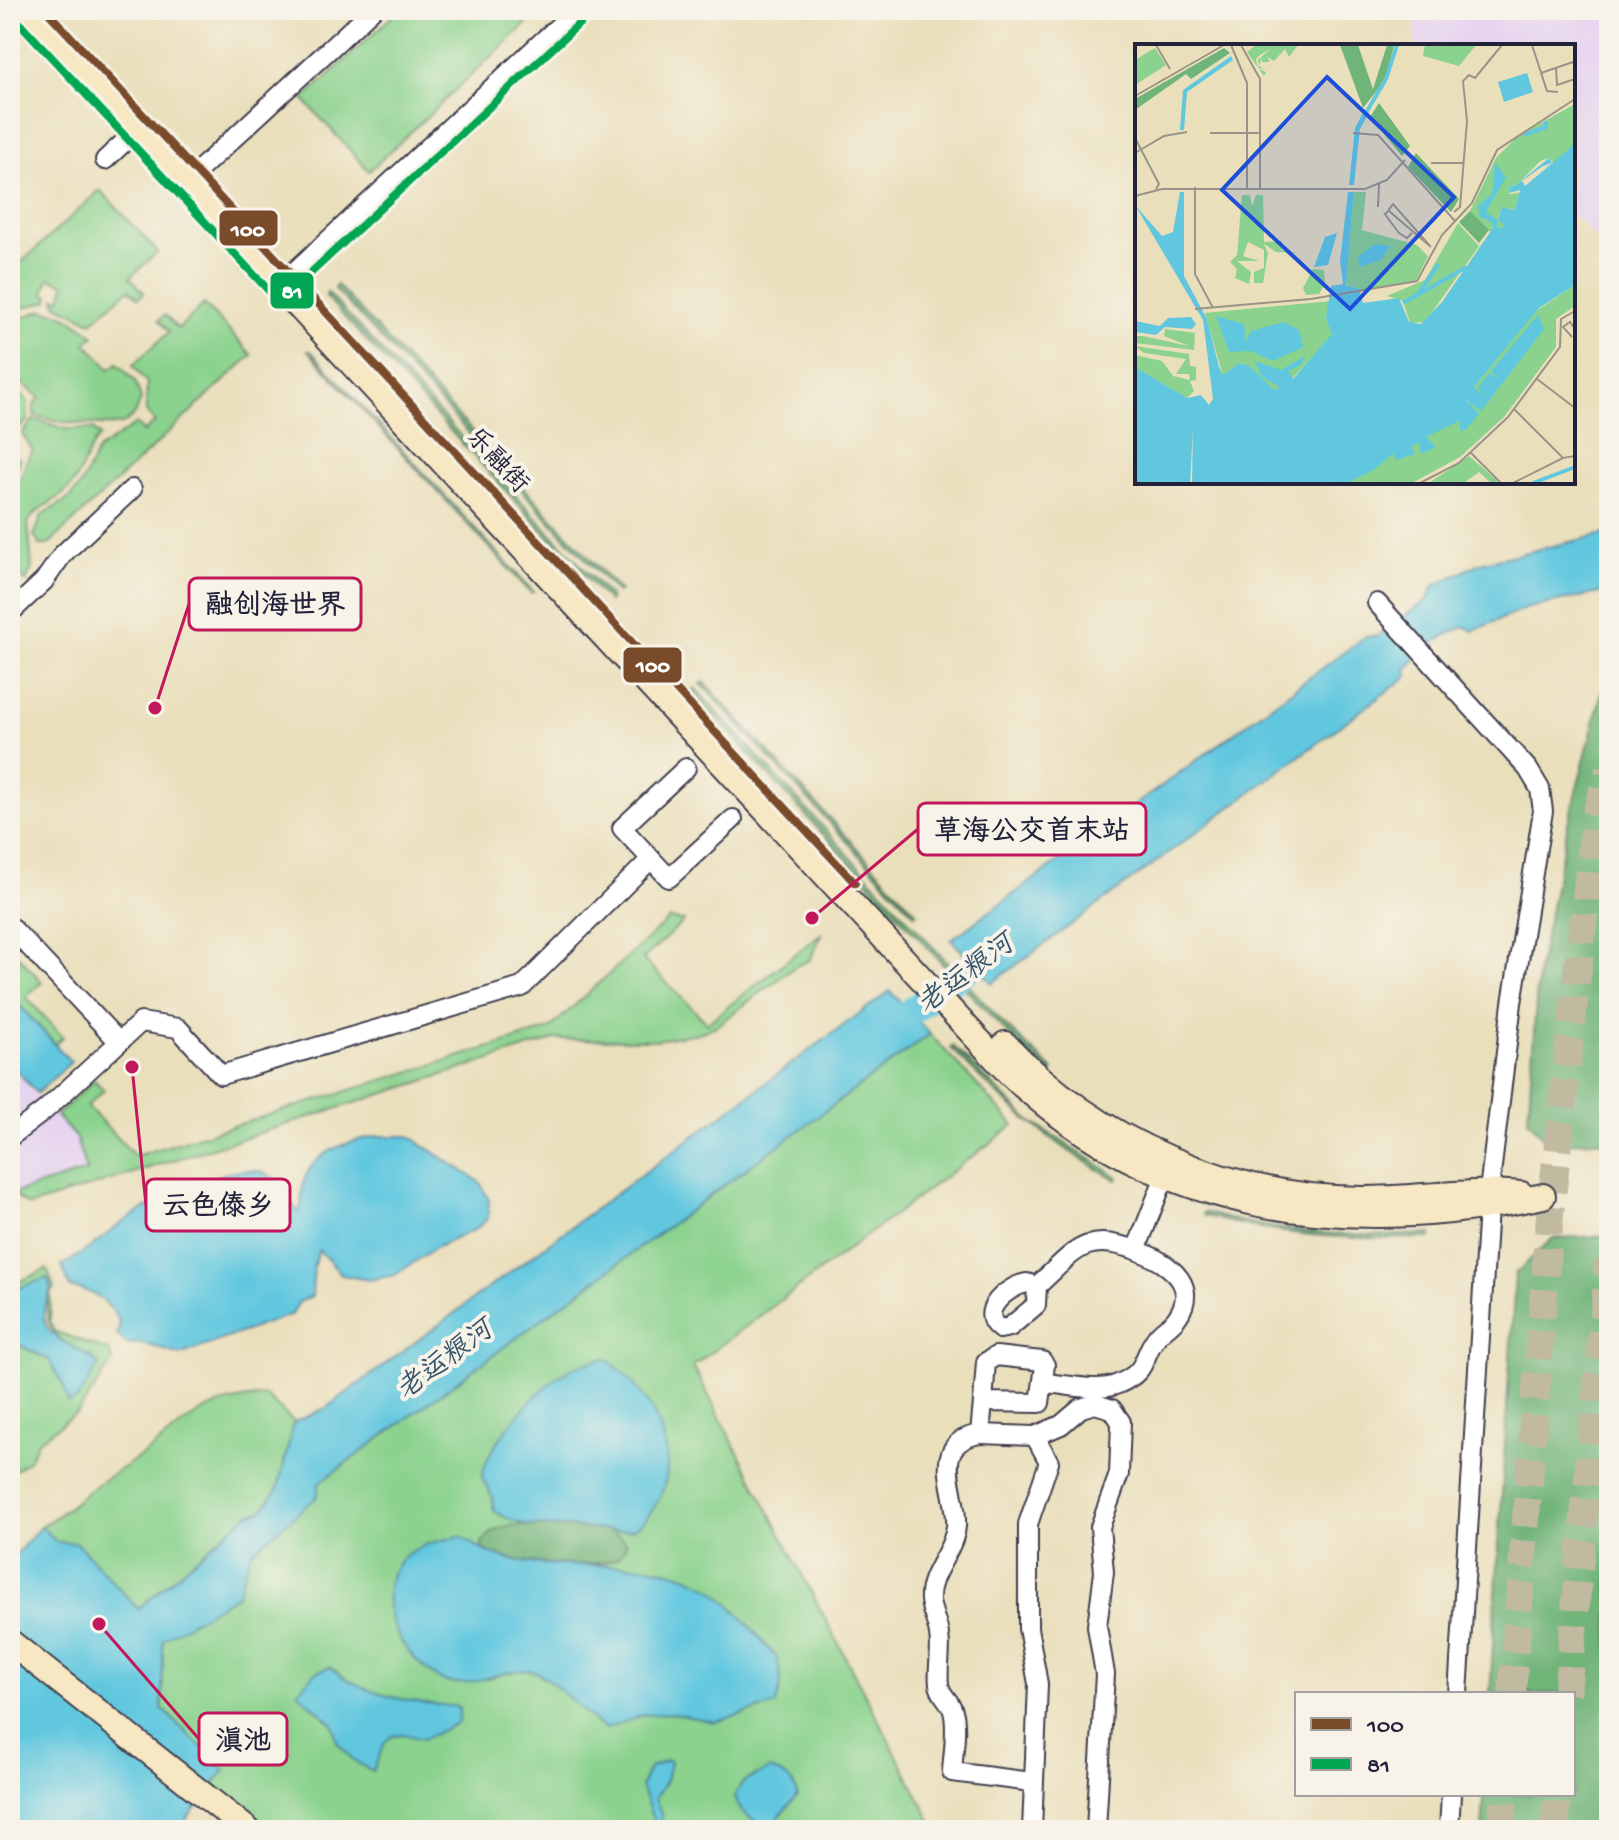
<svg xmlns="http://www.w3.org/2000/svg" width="1619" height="1840" font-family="'Gochi Hand','LXGW WenKai TC',sans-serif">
  <rect width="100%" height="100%" fill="#f7f3e8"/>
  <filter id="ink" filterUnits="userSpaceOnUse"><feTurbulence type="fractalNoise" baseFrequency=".0125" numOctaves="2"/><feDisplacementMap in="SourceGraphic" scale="16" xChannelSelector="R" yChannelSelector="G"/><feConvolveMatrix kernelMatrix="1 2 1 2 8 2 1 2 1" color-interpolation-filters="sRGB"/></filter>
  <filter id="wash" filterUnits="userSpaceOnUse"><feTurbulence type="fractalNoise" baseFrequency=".006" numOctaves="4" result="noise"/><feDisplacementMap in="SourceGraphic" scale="32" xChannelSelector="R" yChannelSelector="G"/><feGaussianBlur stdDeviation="1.8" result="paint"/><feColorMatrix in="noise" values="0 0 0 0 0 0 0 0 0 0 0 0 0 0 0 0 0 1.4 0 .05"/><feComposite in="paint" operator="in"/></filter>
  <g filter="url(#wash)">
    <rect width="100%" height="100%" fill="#eadfbb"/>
    <g fill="#e6d3f0">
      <polygon points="1415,10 1609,10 1609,252 1573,214 1573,46 1415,46"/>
      <polygon points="10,1066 76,1138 86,1172 10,1195"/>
    </g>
    <g fill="#8ad28d" stroke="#567a64" stroke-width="2">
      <polygon points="399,10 541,10 369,171 303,99"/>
      <polygon points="100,190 158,252 130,277 144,293 138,298 129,289 92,322 57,305 55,298 61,299 65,284 49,278 44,294 49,296 48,301 25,307 10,317 10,273"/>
      <polygon points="204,304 252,355 48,545 40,545 34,536 42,515 70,498 81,485 98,450 136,424 144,432 155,422 146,412 147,383 133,365 169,332 159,320 165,315 178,329"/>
      <path d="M42,310C63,312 79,322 94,336L86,343L110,369L118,363L135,381L141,398C133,430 116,426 91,424C70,423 55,422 34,415V405L40,398L10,373V327L19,319Z"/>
      <polygon points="10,382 28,402 28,420 15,432 17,446 11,451 20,460 15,475 10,474"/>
      <path d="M34,419L66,429H93L100,436C85,452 84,470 72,485C60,501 40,504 28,522L32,568L26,582L10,564V486L14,487C26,476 22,462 33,451L22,434Z"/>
      <polygon points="669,919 684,921 643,959 707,1023 822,933 810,960 796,966 716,1026 699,1033 656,1040 556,1039 29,1206 16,1197 15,1193 86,1171 76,1138 56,1116 94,1080 104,1090 87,1106 135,1156 549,1029"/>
      <polygon points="10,947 42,982 26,997 63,1037 55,1044 10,995"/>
      <polygon points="930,1034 1014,1125 693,1366 936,1830 262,1830 211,1790 224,1770 162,1709 163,1639 237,1595 250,1552 319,1483"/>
      <path d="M47,1269L55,1289L51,1292L50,1322L54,1331L109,1351L113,1361L79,1411L38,1441L29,1460L10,1474V1340L49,1360L64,1387L92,1357C60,1343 40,1331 50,1292L15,1288L10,1291V1286Z"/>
      <path d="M266,1396L294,1422L278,1489L261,1511L248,1514L138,1609L77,1544L56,1542L41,1526C62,1515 76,1500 95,1486C113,1473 133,1462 151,1449C198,1413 204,1402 266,1396Z"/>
    </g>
    <g fill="#6fb478" stroke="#486b5a" stroke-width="2">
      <polygon points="337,285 620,591 617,593 334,288"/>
      <polygon points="327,292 611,598 609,602 326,297"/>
      <polygon points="308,351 311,351 534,592 531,593"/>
      <polygon points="1609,665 1609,1140 1549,1144 1528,1120 1538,971 1569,819"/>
      <polygon points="704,682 917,913 915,915 701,684"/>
      <polygon points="695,688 1005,1025 1053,1070 1052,1074 1002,1028 691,691"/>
      <path d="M953,1046L1030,1121L1118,1177L1117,1180C1052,1145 1001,1101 951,1048Z"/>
      <polygon points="1204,1200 1433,1223 1433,1226 1323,1228 1261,1219 1203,1205"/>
      <path d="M1204,1212C1280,1234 1352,1237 1431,1234V1238C1352,1240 1279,1237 1203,1215Z"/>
      <polygon points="1609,1236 1609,1830 1482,1830 1484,1794 1573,1794 1573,1694 1490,1694 1515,1274 1553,1238"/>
      <path d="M517,1525L608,1528L627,1543L619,1557C591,1570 511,1565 483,1550L482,1543C492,1530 501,1526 517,1525Z"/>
    </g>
    <g fill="#61c7df" stroke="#42748d" stroke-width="2">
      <path d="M1609,533V591L1528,608L1472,631L1467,627C1447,629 1418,655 1406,670L1408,676L992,983L951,940L1365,637L1378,636L1428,599L1434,586L1480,563Z"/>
      <polygon points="890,991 930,1034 319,1483 317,1497 251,1552 237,1595 163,1639 162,1709 225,1770 178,1830 10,1830 10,1561 41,1526 56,1542 77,1543 138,1609 248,1514 261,1511 278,1489 294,1422 326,1408"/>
      <polygon points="10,995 71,1062 37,1093 10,1063"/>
      <path d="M377,1136H409L480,1182L489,1200L488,1218L476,1229L435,1248L395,1275L369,1280L342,1275L319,1250L314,1265L312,1296L299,1302L292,1314L180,1355L152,1346L134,1343L129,1345L117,1335L120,1324C111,1303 93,1289 70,1288L62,1265C85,1254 101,1238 122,1223C150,1203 235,1156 269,1175C283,1184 286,1203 300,1212C302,1202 301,1191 304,1181C313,1151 349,1141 377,1136Z"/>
      <path d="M47,1278L52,1288C23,1342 80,1341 99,1365L77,1400L68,1403L64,1387L49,1360L10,1340V1291Z"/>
      <path d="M605,1358C648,1387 687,1454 656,1504C650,1514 643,1526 631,1529C612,1533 588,1528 569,1527C537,1526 521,1528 494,1511L492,1496L482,1478C486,1445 536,1391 564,1373C576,1365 591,1362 605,1358Z"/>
      <path d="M460,1536C469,1541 478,1548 487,1552C554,1581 637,1547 703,1584C732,1601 754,1632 776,1657C782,1673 783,1689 775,1705L715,1722L670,1713L643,1715L606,1729C586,1718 550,1676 535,1672C507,1665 480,1686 452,1683C440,1682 429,1672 421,1665C392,1640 372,1589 404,1557C418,1544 442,1541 460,1536Z"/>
      <path d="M330,1667C368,1698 411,1702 459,1707V1722L423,1739L403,1734L392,1736L385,1742L373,1771L355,1762L337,1742L333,1724L297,1692L316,1672Z"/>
      <polygon points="668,1760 670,1762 666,1781 655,1798 662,1818 659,1822 654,1822 641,1786 649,1768"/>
      <path d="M770,1769C784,1776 795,1779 797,1796L771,1826C753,1821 738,1815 735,1795L743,1782Z"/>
    </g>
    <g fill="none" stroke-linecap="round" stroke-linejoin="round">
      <polyline stroke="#61c7df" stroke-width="28" points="879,1035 1003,943"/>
    </g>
  </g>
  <g filter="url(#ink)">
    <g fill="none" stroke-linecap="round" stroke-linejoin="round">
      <g stroke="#c2b9a1" stroke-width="28" stroke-dasharray="28 14" stroke-linecap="butt">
        <polyline points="1512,1694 1550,1214 1595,818 1609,770"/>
        <polyline points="1567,1694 1609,1261"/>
        <polyline points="1501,1830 1504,1794"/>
        <polyline points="1554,1830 1558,1794"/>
      </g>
      <g stroke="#403e4e" stroke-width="22">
        <g id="street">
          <polyline points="105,160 136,131"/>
          <polyline points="185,183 372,10"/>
          <polyline points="280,285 576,10"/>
          <polyline points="1377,603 1528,769 1540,789 1543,811 1512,1003 1489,1191 1458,1694"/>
          <polyline points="10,613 44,581 63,554 132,489"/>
          <polyline points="686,768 622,828 669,878 733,819"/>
          <polyline points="10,926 119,1042"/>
          <polyline points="10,1137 44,1111 141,1022 178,1028 221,1075 522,987 651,859"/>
          <path d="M1027,1283L1037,1286L1036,1305L1010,1327L1000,1329C976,1313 1007,1286 1027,1283Z"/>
          <path d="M1037,1286C1075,1252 1083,1231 1136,1250L1169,1166"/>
          <polygon points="996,1356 1042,1361 1045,1365 1040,1403 983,1402 986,1362"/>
          <path d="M1044,1383C1066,1384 1098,1393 1118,1384C1149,1371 1141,1358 1156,1338C1162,1329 1173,1325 1178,1316C1201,1282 1163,1260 1136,1250"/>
          <path d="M983,1402L980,1434C926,1443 959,1494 956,1526C954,1552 928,1573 930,1600C931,1612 938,1623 939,1635C942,1651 937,1668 939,1684C940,1695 950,1700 953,1711C958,1728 953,1753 952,1772L1032,1782"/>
          <polyline points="980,1434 1035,1436 1061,1425 1081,1408 1095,1404 1112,1409 1121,1422 1119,1474 1100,1527 1104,1572 1097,1626 1105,1674 1096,1830"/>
          <polyline points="1032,1830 1038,1684 1028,1628 1028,1524 1049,1462 1035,1436"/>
          <polyline points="1449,1830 1451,1794"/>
        </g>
      </g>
      <g stroke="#403e4e" stroke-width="28">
        <g id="secondary">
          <path d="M24,10L1009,1073C1158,1216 1348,1238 1543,1196"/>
          <path d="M1005,1044C1097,1142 1229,1198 1363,1199C1416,1199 1468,1189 1521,1194"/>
          <polyline points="10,1642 248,1830"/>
        </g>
      </g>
      <use href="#street" stroke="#fff" stroke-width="18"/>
      <use href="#secondary" stroke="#f7e8c3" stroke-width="24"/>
      <g stroke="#f7f3e8" stroke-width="14">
        <polyline id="bus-1" points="46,10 855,883"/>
      </g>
      <g stroke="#f7f3e8" stroke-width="14">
        <polyline id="bus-2" points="15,18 271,293 280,297 288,294 584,19"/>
      </g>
      <use href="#bus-1" stroke="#7a4b2a" stroke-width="8"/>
      <use href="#bus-2" stroke="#00a651" stroke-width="8"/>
    </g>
  </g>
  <g text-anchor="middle" stroke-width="8" stroke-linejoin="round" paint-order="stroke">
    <g font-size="26" fill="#22223b" stroke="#f7f3e8">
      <text transform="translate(499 459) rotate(47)" y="9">乐融街</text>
    </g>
    <g font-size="28" font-style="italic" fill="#35546c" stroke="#f7f3e8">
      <text transform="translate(964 972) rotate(-37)" y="10">老运粮河</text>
      <text transform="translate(443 1358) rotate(-37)" y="10">老运粮河</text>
    </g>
  </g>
  <g transform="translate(1135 44)">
    <rect width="440" height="440" fill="#eadfbb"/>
    <path d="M121,1L149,2L163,1L154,13L150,5L139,17L132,13L135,18H127V13L124,22L129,25L124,24L123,16L135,5L125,11L121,15L122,21L124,25L131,28L129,32L112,8ZM290,1H341L324,22L288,12ZM20,4L31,21L0,41V16ZM440,60V100L421,121L414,114L405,117L381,142L375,141L374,150L384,149L381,166L367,163L363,174L370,182L355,188L335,167L361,114L384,91ZM219,148H231L227,186L282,201L293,212L281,236L225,247L211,240ZM107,151H115L117,162L121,151H128L129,198L147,197V206L163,209L141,208L129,200L133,209L128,239H119V228L129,224V206L113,198L108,212L124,217H102L116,228L114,240L100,234L102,225L95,218L102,211ZM323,179L344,202L290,278L275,279L268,257L252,252L290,236ZM178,225L189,226L190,240L184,250L171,251L168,244ZM440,241V262L421,275V303L369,373L325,413L277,439H211L230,428L237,414L330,373L339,343L401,267ZM196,257L191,274L198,287L194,296L150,342L139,346L106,319L88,332L70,269ZM30,285L60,289L59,306L0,299V292H8L54,302L29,292ZM0,302L54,310L55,322L61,323V336L55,337L59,347L52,354L0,323V311L27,317L38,332L55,336L54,330H41L51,315L9,309ZM334,412L363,437L356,439L344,428L329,439H294Z" fill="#8ad28d"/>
    <path d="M205,1H223L238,45L252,1H259L251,35L228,64ZM89,4L95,9L56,35L51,30L0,66V55ZM244,59L275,102L267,112L235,73ZM281,109L324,155L316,168L273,123ZM335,167L354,186L344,199L324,178Z" fill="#6fb478"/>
    <path d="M96,12L98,16L52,48L49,86H45L48,46ZM392,29L398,48L369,58L363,38ZM230,65L234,69L225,85L219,141H214L220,84ZM440,100V241L404,264L339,343L351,354L343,344L354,329L363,335L356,327L403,271L409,285L346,367L331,356L344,370L331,385L326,388L324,377L291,393L301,403L286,410L284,398L276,403L280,410L261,416L258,409L239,426L211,439H57L58,385L55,439H0V323L52,354L66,351L74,361L78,355L68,276L0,161L27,192L38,188L45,148H49V232L72,275L84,323L88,331L104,319L114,322L139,346L145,343L127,333L120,317L146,326L170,312L166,321L153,327L158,335L197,290L191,274L196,242L208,240L205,217L213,148H219L211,241L224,245L228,259L264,254L274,278L286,280L307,258L358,184L357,178L345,173L343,162L357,150L360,119L371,133L351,168L362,176V185L370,182L363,175L367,163L380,166L385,146L374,149L375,141L380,142L414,114L417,119L408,122L387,137L390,142ZM202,189L193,221L179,223L190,193ZM240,200L255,202L246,216L224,223L223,213ZM81,272L109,280L111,297L116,287L149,278L164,286L168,303L138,317L116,307L94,308ZM56,273L61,280L57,285L30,283L21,291L0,288V277L25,282L33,274Z" fill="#61c7df"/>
    <path fill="none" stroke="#61c7df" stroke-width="4" d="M229,72L251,35L262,1M389,91L411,83V77M283,250L304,220M268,259L332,223M398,439L440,423"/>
    <path fill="none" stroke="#9a9388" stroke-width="2" d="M21,1L35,25M96,1L112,39V145M106,1L125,35V145M397,1L412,47L423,48M421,24L422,41L440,35M406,29L438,18L440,22M0,52L89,1M75,89H125M218,89L243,91L320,177M0,94L24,140L21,145M0,109L29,92L52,88M296,119H328M60,143V230L78,264M0,152L27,145H230L252,136L270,116M243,157V163L244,140M319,168L325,163L332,77L328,37L334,31L340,34L367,1M249,169L264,189L272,194L277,189M250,171L258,160L296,203L254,167M60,265L176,255L282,237L307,191L337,159L362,106L440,55M437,293L428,283L435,278L440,285M402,335L440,364M379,365L428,414L440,412M336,409L366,439M285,439L324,419L373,373L425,303L426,275L440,267M378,439L428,414"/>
    <path fill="#1d4ed8" fill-opacity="0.15" stroke="#1d4ed8" stroke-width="4" d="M192,33L319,153L215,265L87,146Z"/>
    <rect width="440" height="440" fill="none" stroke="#22223b" stroke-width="4"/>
  </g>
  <path fill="none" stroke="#c2185b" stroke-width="3" d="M155 708L189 604M812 918L918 829M132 1067L146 1205M99 1624L199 1739"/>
  <g fill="#c2185b" stroke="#f7f3e8" stroke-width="3">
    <circle cx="155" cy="708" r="8"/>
    <circle cx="812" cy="918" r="8"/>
    <circle cx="132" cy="1067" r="8"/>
    <circle cx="99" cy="1624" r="8"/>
  </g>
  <g fill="#f7f3e8" stroke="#c2185b" stroke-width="3">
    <rect x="189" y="578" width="172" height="52" rx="8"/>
    <rect x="918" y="803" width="228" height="52" rx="8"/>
    <rect x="146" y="1179" width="144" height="52" rx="8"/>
    <rect x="199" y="1713" width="88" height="52" rx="8"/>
  </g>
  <g font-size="28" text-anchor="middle" font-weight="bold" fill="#22223b">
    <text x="275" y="613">融创海世界</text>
    <text x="1032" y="839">草海公交首末站</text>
    <text x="218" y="1214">云色傣乡</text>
    <text x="243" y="1749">滇池</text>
  </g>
  <g stroke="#f7f3e8" stroke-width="3">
    <rect x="218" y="209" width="61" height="38" rx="8" fill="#7a4b2a"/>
    <rect x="269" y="271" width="46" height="39" rx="8" fill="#00a651"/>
    <rect x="622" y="646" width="61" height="38" rx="8" fill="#7a4b2a"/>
  </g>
  <g font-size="22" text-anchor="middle" font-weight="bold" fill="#fff">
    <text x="248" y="236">100</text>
    <text x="292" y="298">81</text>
    <text x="653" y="672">100</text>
  </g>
  <rect width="1619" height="1840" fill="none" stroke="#f7f3e8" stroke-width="40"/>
  <rect x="1295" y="1692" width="280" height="104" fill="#f7f3e8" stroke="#a29fa3" stroke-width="2"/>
  <rect x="1311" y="1718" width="40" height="12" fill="#7a4b2a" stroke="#a29fa3" stroke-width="2"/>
  <text x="1367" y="1732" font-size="24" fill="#22223b">100</text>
  <rect x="1311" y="1758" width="40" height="12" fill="#00a651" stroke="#a29fa3" stroke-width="2"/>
  <text x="1367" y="1772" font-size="24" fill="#22223b">81</text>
</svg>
